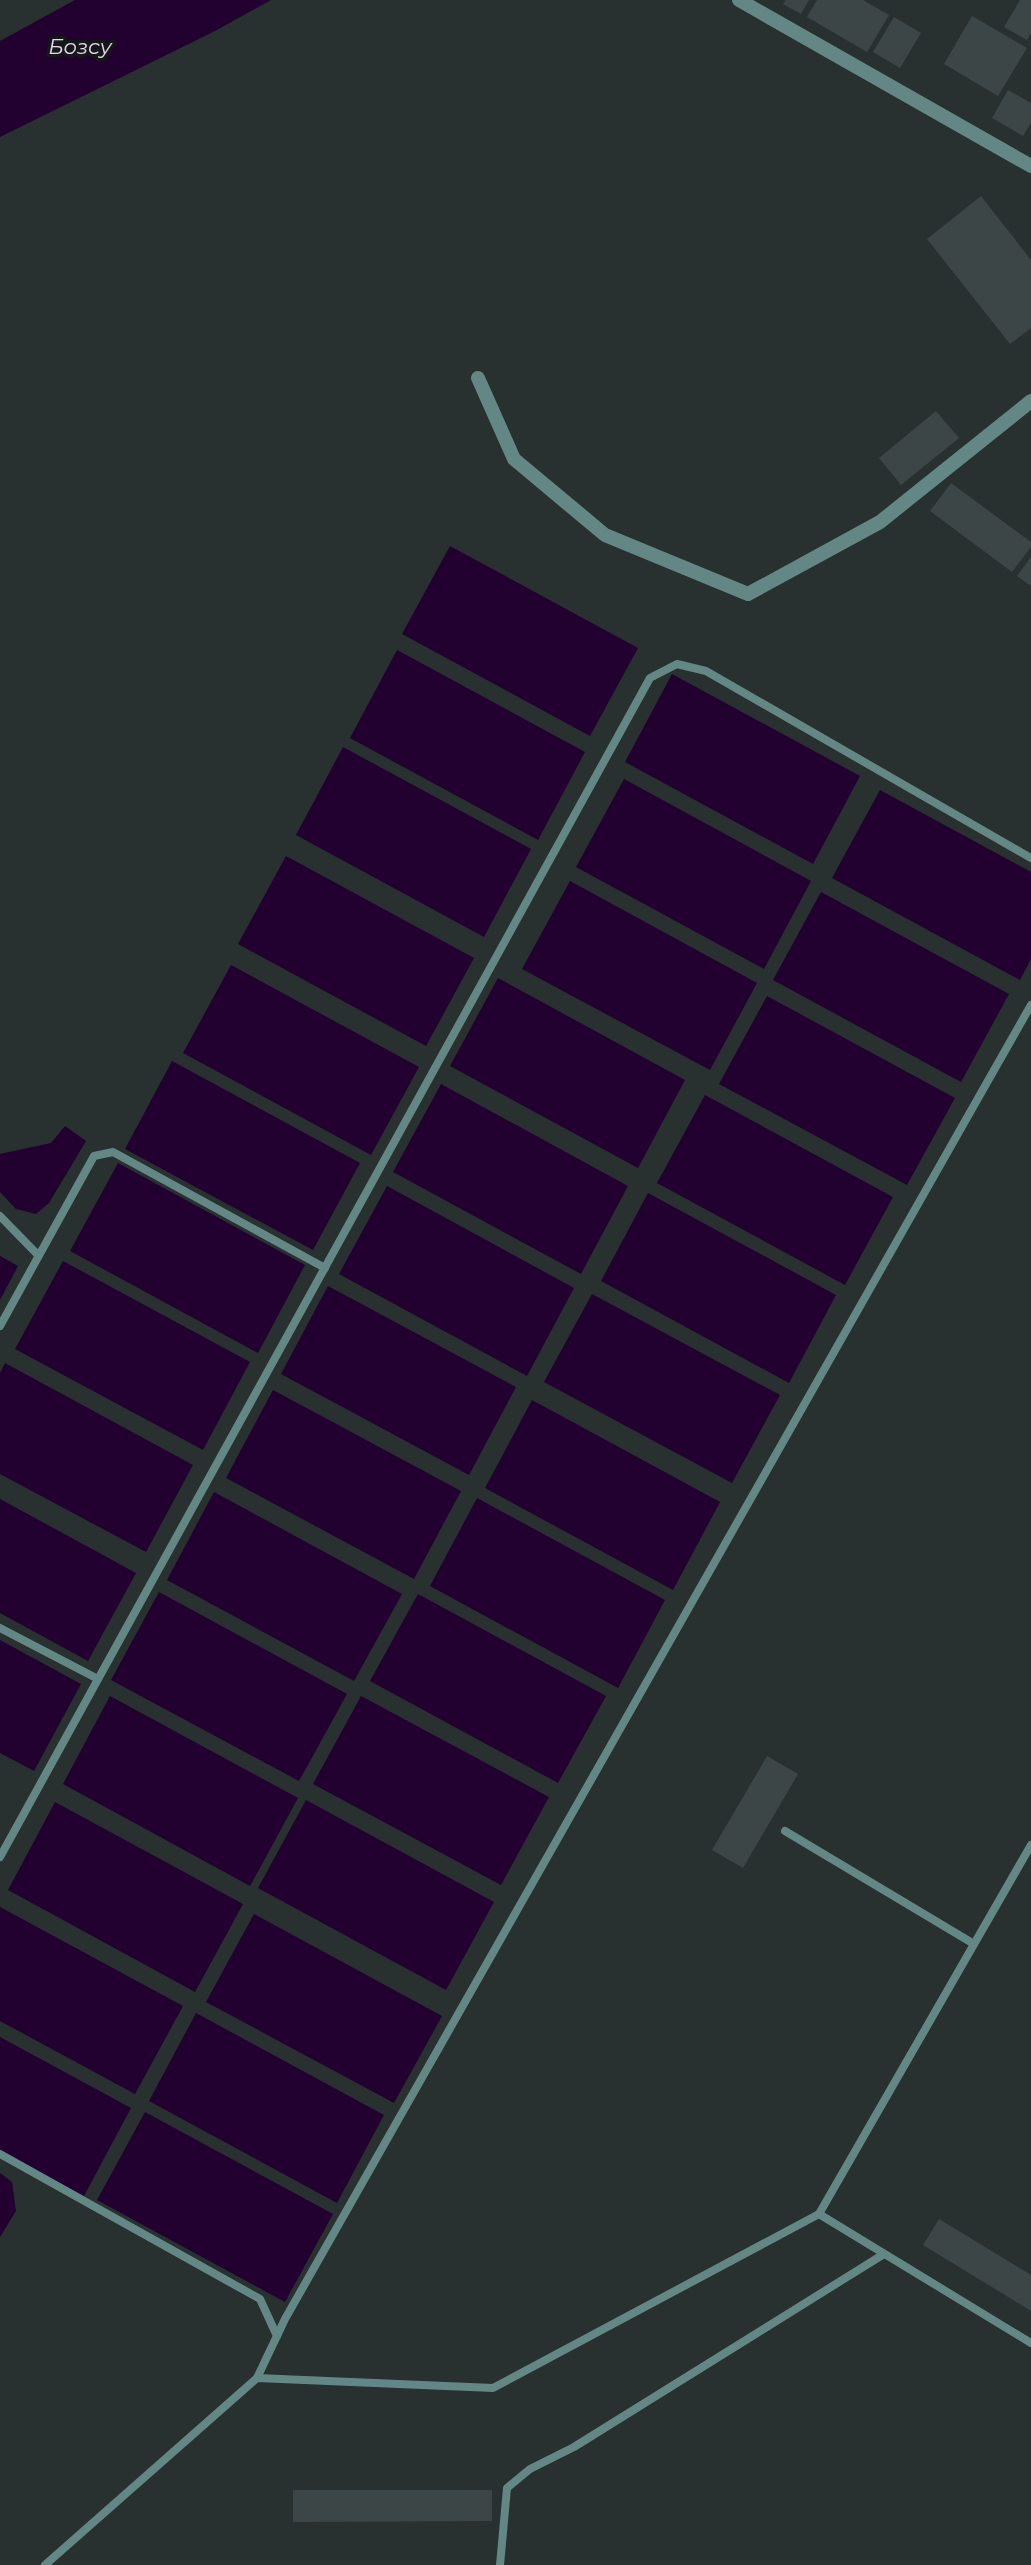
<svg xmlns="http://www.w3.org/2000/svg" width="1031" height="2565" font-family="Montserrat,sans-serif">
  <rect width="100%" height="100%" fill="#283030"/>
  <g fill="#220030">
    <polygon points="75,0 271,0 215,31 0,137 0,41"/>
    <polygon points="450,546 638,648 590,736 402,634"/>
    <polygon points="397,650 585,752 538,840 350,738"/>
    <polygon points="672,674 860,776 813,864 625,762"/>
    <polygon points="343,747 531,849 484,937 296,835"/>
    <polygon points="624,779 811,881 764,969 576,867"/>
    <polygon points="880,790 1031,872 1031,959 1020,980 832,878"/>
    <polygon points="286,856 474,958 426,1046 238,944"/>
    <polygon points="570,881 757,983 710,1070 522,969"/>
    <polygon points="821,892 1009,994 961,1082 773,980"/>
    <polygon points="231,965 419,1067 371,1155 183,1053"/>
    <polygon points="498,978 685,1080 638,1168 450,1066"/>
    <polygon points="767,996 955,1098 907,1185 719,1084"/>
    <polygon points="172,1061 360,1163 313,1250 125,1149"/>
    <polygon points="441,1084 628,1186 581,1274 393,1172"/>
    <polygon points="705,1095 893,1197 845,1285 657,1183"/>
    <polygon points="65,1126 86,1141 49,1203 36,1214 16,1209 0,1192 0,1154 51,1143"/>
    <polygon points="118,1163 305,1265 258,1353 70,1251"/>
    <polygon points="387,1186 574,1288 527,1376 339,1274"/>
    <polygon points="648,1193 836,1295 789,1383 601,1281"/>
    <polygon points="0,1256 18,1266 0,1300"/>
    <polygon points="63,1261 250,1362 203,1450 15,1349"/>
    <polygon points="328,1286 516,1387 469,1475 281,1374"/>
    <polygon points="592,1294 780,1395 732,1483 544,1382"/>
    <polygon points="5,1363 193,1465 146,1552 0,1474 0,1373"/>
    <polygon points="273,1390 461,1491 414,1579 226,1478"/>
    <polygon points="532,1400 720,1502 673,1590 485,1488"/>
    <polygon points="214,1492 402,1594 354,1681 167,1580"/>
    <polygon points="477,1498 665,1600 618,1688 430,1586"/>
    <polygon points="0,1499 136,1573 88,1661 0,1613"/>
    <polygon points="159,1592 347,1694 299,1781 111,1680"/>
    <polygon points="418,1594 606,1696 558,1783 370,1681"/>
    <polygon points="0,1640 81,1684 34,1771 0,1753"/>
    <polygon points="110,1696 298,1798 250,1886 63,1784"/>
    <polygon points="361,1696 549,1797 501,1885 313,1784"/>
    <polygon points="306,1800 494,1902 446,1990 258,1888"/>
    <polygon points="55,1802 243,1904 195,1992 8,1890"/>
    <polygon points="0,1907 183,2006 135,2094 0,2021"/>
    <polygon points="254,1914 442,2016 394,2103 206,2002"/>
    <polygon points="196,2013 384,2115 337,2203 149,2101"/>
    <polygon points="0,2037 131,2108 84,2196 0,2151"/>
    <polygon points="145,2112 333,2214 285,2302 97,2200"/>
    <polygon points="0,2173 12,2182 16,2211 0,2237"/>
  </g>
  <g fill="#3d4646">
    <polygon points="786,0 809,0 801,14 783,4"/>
    <polygon points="817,0 863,0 889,15 867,52 807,17"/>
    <polygon points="1020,0 1031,0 1031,33 1027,40 1004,27"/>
    <polygon points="972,16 1027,48 998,96 944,64"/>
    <polygon points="894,17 921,33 900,68 873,52"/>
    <polygon points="1008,90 1031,103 1031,123 1023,136 992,118"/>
    <polygon points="981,196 1031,260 1031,328 1010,344 927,239"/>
    <polygon points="936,411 959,438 901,485 879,458"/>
    <polygon points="951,483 1031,542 1031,547 1012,572 930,511"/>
    <polygon points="1031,557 1031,586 1017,576"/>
    <polygon points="767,1756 798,1774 743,1868 712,1850"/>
    <polygon points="939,2219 1031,2275 1031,2311 923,2245"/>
    <polygon points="293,2490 492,2490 492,2521 293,2522"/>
  </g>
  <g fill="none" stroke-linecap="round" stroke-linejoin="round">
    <g stroke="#628785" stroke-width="8">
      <polyline points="0,1216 38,1255"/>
      <polyline points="0,1326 94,1156 113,1152 325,1268"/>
      <polyline points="0,1628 98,1679"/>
      <polyline points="785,1831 974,1944"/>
      <polyline points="0,1857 650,678 677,664 706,671 1031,858"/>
      <polyline points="0,2154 260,2299 277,2336"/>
      <polyline points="819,2214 1031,1845"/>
      <polyline points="257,2378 285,2319 1031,1005"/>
      <polyline points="45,2565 257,2378 493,2388 819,2214 1031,2343"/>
      <polyline points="500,2565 507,2488 530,2469 574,2447 884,2254"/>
    </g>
    <g stroke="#628785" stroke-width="14">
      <polyline points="739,0 1031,166"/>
      <polyline points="478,378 514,459 605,535 748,594 880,522 1031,401"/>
    </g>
  </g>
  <g text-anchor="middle" stroke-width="7" stroke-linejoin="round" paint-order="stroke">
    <g font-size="21" font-style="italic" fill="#e8d3f4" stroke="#141817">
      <text x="80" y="54">Бозсу</text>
    </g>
  </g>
</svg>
